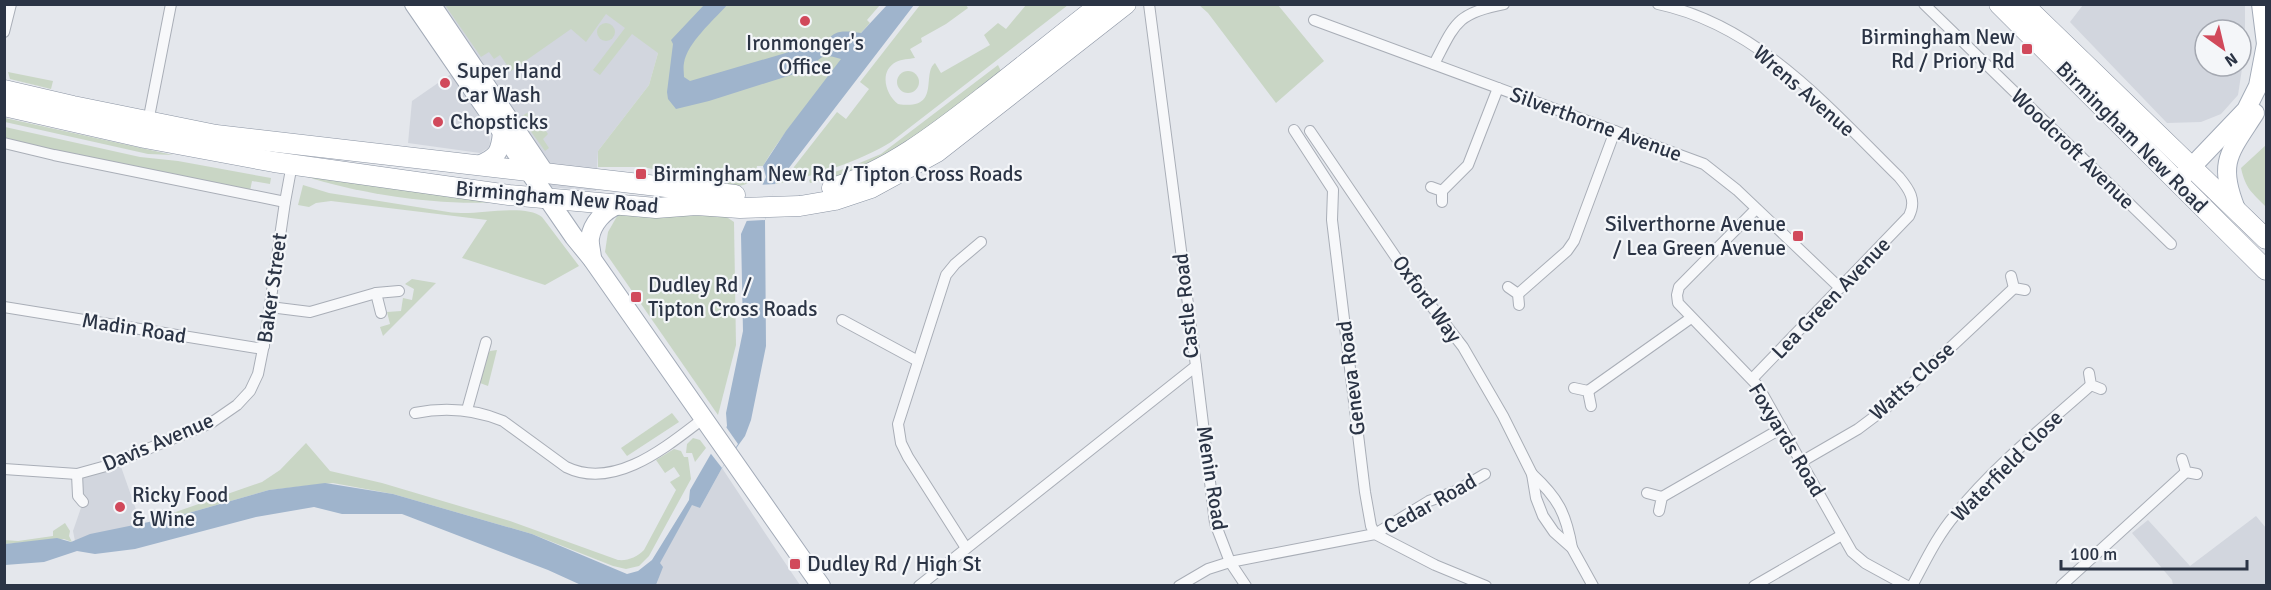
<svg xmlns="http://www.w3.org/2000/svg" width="2271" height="590" font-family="Signika,sans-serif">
  <rect width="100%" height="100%" fill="#e4e7ec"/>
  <g fill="#d2d6de" fill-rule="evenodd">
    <polygon points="422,5 664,5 658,53 649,85 598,151 596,191 548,187"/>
    <path d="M2083,5H2245V49L2238,95L2221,114L2201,122L2167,123L2070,22ZM2205,30H2241V66H2205Z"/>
    <polygon points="451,74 489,132 490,143 488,148 480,153 408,143 412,101"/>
    <polygon points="119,461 140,521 141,535 75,541 73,531 83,502 77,474"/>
    <polygon points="722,468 767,536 800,585 656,586 662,567 659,564 692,504 700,508"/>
    <polygon points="2256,516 2266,528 2266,585 2173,585 2172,580 2132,533 2148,520 2190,566"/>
  </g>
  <g fill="#c9d6c5">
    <path d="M445,5H880L867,20L870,23C854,39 843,58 830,76C808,106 782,133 763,166H757C756,177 749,186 737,186L643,167H598V151L649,85L658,53L632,34L600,75L593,70L625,28L606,14L586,42L571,29L511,71L500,55L494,59L489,52L481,57Z"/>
    <path d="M920,5H966L968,8L946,24L921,38L922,42L910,49L915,58C909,59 902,59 896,62C879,71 885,94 898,104C942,111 921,74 935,63L941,73L990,45L984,35L998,23L1006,29L1026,5H1068L891,142C861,161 811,177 776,184L777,178L787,170L790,172L837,112L846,119L869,89L860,82Z"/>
    <polygon points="1199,5 1278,5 1324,61 1276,103 1208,13"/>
    <circle cx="606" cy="32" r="9"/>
    <path d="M998,65L1002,73C977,93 952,117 925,134C889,156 852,174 810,183L809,180L850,167L881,154Z"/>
    <circle cx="908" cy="82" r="11"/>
    <polygon points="8,72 53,81 51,89 10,79"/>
    <polygon points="527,113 534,114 548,134 543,139 549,148 545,151 522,119 522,116"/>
    <polygon points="5,118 173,155 148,154 5,122"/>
    <polygon points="5,127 140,157 178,161 271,178 270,184 252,181 250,191 95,160 5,139"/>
    <path d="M2266,145V207C2252,192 2246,190 2241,168Z"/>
    <path d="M305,176L497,202C441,206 358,194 305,176Z"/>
    <path d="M303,185L329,193L442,211C448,212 455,213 461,213C481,214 526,204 542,217L579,266L545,285L462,258L487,220L331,201L316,203L309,207L298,205Z"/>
    <polygon points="716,210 734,222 736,345 718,415 605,252 608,232 620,211"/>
    <polygon points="412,279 436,283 383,336 380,327 390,324 387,312 401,311 403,298 412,300 414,289 405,284"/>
    <polygon points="497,350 488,386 480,383 486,356 490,351"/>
    <polygon points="672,413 679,422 627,456 621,448"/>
    <polygon points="693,438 700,440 706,448 695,462 692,453 686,453 687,444"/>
    <path d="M306,443L330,471L382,483L510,521L618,560C628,561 637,557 644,550L676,490L670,482L680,476L674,467L665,473L656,460L674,449L681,451L684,457H688L691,479L649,556L639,566L626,569L613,566L532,534L393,494L333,483L269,490L178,516L167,515L262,482L280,470Z"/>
    <polygon points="65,523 70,531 69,536 72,542 64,539 5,544 4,540 18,541 53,536 53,531"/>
  </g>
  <path fill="#9fb4cc" d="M704,5H727C714,20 687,43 684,63C683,67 684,73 684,77L690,81L806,47C828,55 823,35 840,32C846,31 854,32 861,33L887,5H914L785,173L777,178L765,220L766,346L751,420L745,436L722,468L700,508L692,505L660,563L663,567L656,585H581L548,570L402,514H342L314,507L256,517L135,549L95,554L77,551L44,562L5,565V544L57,538L71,542L90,534L178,516L269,490L325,483L393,494L532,534L627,574L638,571L652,560L689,500L690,490L727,426L726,413L743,331L741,234L766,177L763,166L786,131L841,59C819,52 823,58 807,70L709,101L676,109L668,99L667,92L673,44L671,40Z"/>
  <g fill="#e4e7ec">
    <polygon points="776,184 765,220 745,221 759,185"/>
    <polygon points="724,424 738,444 722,468 708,450"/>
  </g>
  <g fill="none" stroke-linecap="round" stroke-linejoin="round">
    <g stroke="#a9aeb7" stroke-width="12">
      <g id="street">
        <path d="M1658,4C1758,25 1829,108 1899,177C1909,189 1917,200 1909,216L1752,379"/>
        <polyline points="1924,4 2171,244"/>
        <polyline points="1314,20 1704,164 1737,190 1840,288"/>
        <polyline points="4,32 11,4"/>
        <path d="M1434,64C1455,24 1456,13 1504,4"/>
        <polyline points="148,122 171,4"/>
        <polyline points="1294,130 1333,190 1332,220 1365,492 1371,526 1375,534 1429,501 1456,491 1485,474"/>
        <polyline points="1310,131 1412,281 1463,347 1503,416 1532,474 1536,498 1543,516 1554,532 1572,548 1593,586"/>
        <polyline points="4,143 54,155 285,202"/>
        <polyline points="1431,187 1442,191 1442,202"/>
        <polyline points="1442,191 1468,165 1498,88"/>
        <polyline points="1756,209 1679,287 1677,295 1678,303 1758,386 1852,552 1865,563 1907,586"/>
        <polyline points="2011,276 2014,288 2025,290"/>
        <polyline points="1508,287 1518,294 1519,305"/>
        <polyline points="376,293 381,313"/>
        <polyline points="1518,294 1567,251 1574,241 1615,131"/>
        <polyline points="4,307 257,348 264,346"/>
        <polyline points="270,307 310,312 376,293 399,291"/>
        <polyline points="842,320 918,361"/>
        <polyline points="1196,366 1215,523 1230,562 1246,586"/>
        <polyline points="2089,373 2091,385 2101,389"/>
        <polyline points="1574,388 1588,391 1591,406"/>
        <polyline points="1588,391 1691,318"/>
        <polyline points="467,410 486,342"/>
        <path d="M415,413C445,407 474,409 503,421L566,467C615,491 667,446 704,418"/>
        <polyline points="2182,459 2186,472 2197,474"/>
        <polyline points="1801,462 1858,429 1886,408 2014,288"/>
        <polyline points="4,469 77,474 106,466 211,423 237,405 250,391 258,374 265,339 285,202 292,164"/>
        <polyline points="77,474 78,496 83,502"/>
        <path d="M1532,474C1558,498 1566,513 1572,548"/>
        <polyline points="1647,493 1662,497 1659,511"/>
        <polyline points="1662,497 1782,428"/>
        <polyline points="966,548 908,457 901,443 898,424 946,275 955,264 981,242"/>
        <polyline points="919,586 1196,366 1149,4"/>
        <polyline points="1179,586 1208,569 1230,562 1375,534 1435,565 1486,586"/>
        <polyline points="1754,586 1842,535"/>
        <path d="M1912,586C1925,562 1937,536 1955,515C1994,466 2045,426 2091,385"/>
        <polyline points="2061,586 2186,472"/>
      </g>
    </g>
    <g stroke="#a3abb8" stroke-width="20">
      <g id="primary">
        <polyline points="414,4 574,237 592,259 821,586"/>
        <polyline points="431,4 545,173"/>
        <polyline points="2261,4 2266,44"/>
        <path d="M479,165C497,157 500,153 502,133"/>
        <polyline points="2182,177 2246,110 2258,86 2266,44"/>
        <path d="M2236,209C2217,162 2230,152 2255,113"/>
        <path d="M592,259C592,253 589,244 590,238C592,224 604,210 618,205"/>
      </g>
    </g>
    <g stroke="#8b94a3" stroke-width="21">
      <g id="highway">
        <polyline points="1999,4 2266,270"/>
        <polyline points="2023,4 2266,239"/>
        <polyline points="4,90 73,106 216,135 735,195"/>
        <polyline points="4,106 145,138 274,162 509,195 656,208 696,205 740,208 800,206 835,200 871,188 937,152 1126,4"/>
        <path d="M832,188C887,172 937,133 982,98C1022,67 1061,35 1101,4"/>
      </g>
    </g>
    <use href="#street" stroke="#f7f8fa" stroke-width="10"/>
    <use href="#primary" stroke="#fff" stroke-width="18"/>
    <use href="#highway" stroke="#fff" stroke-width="20"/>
  </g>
  <g fill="#d1495b" stroke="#f4f6f9" stroke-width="2">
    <circle cx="805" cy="21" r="6"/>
    <rect x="2021" y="43" width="12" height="12" rx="3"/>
    <circle cx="445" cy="83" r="6"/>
    <circle cx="438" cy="122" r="6"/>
    <rect x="635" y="168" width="12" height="12" rx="3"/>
    <rect x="1792" y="230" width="12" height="12" rx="3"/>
    <rect x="630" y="291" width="12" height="12" rx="3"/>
    <circle cx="120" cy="507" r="6"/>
    <rect x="789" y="558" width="12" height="12" rx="3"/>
  </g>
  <g text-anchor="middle" stroke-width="4.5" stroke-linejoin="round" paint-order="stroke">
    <g font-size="21" fill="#2b3445" stroke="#f4f6f9" text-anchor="start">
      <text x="2015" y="44" text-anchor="end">Birmingham New<tspan x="2015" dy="24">Rd / Priory Rd</tspan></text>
      <text x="805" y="50" text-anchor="middle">Ironmonger's<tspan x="805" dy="24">Office</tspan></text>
      <text x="457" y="78">Super Hand<tspan x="457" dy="24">Car Wash</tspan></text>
      <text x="450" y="129">Chopsticks</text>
      <text x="653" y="181">Birmingham New Rd / Tipton Cross Roads</text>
      <text x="1786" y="231" text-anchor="end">Silverthorne Avenue<tspan x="1786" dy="24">/ Lea Green Avenue</tspan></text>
      <text x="648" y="292">Dudley Rd /<tspan x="648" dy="24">Tipton Cross Roads</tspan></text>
      <text x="132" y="502">Ricky Food<tspan x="132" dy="24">&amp; Wine</tspan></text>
      <text x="807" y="571">Dudley Rd / High St</text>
    </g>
    <g font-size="21" fill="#2b3445" stroke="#f4f6f9">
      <text transform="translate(1804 91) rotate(41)" y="7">Wrens Avenue</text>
      <text transform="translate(1596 124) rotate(20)" y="7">Silverthorne Avenue</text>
      <text transform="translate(2132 137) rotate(45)" y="7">Birmingham New Road</text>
      <text transform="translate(2073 149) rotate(44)" y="7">Woodcroft Avenue</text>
      <text transform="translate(557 197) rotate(5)" y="7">Birmingham New Road</text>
      <text transform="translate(272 288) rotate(-82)" y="7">Baker Street</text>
      <text transform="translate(1831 298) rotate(-46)" y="7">Lea Green Avenue</text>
      <text transform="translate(1427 299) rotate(54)" y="7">Oxford Way</text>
      <text transform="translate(1186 306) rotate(-96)" y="7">Castle Road</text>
      <text transform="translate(134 328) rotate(9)" y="7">Madin Road</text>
      <text transform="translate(1351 378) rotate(-97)" y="7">Geneva Road</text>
      <text transform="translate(1912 381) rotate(-42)" y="7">Watts Close</text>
      <text transform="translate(1787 440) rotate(59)" y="7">Foxyards Road</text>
      <text transform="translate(158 442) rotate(-23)" y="7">Davis Avenue</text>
      <text transform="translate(2007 466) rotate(-45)" y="7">Waterfield Close</text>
      <text transform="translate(1212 478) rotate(81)" y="7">Menin Road</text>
      <text transform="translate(1430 504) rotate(-29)" y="7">Cedar Road</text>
    </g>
  </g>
  <rect width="2271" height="590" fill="none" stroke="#2b3445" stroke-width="12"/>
  <g transform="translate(2223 48) rotate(146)"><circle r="28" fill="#f4f6f9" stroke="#a4a8b1" stroke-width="1.5"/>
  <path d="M0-4.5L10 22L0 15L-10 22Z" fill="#d1495b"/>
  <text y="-9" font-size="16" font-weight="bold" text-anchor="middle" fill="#2b3445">N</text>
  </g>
  <path d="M2061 560v9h186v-9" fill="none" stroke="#2b3445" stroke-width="3"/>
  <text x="2070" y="560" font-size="18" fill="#2b3445" stroke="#f4f6f9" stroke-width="4.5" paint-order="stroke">100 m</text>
</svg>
